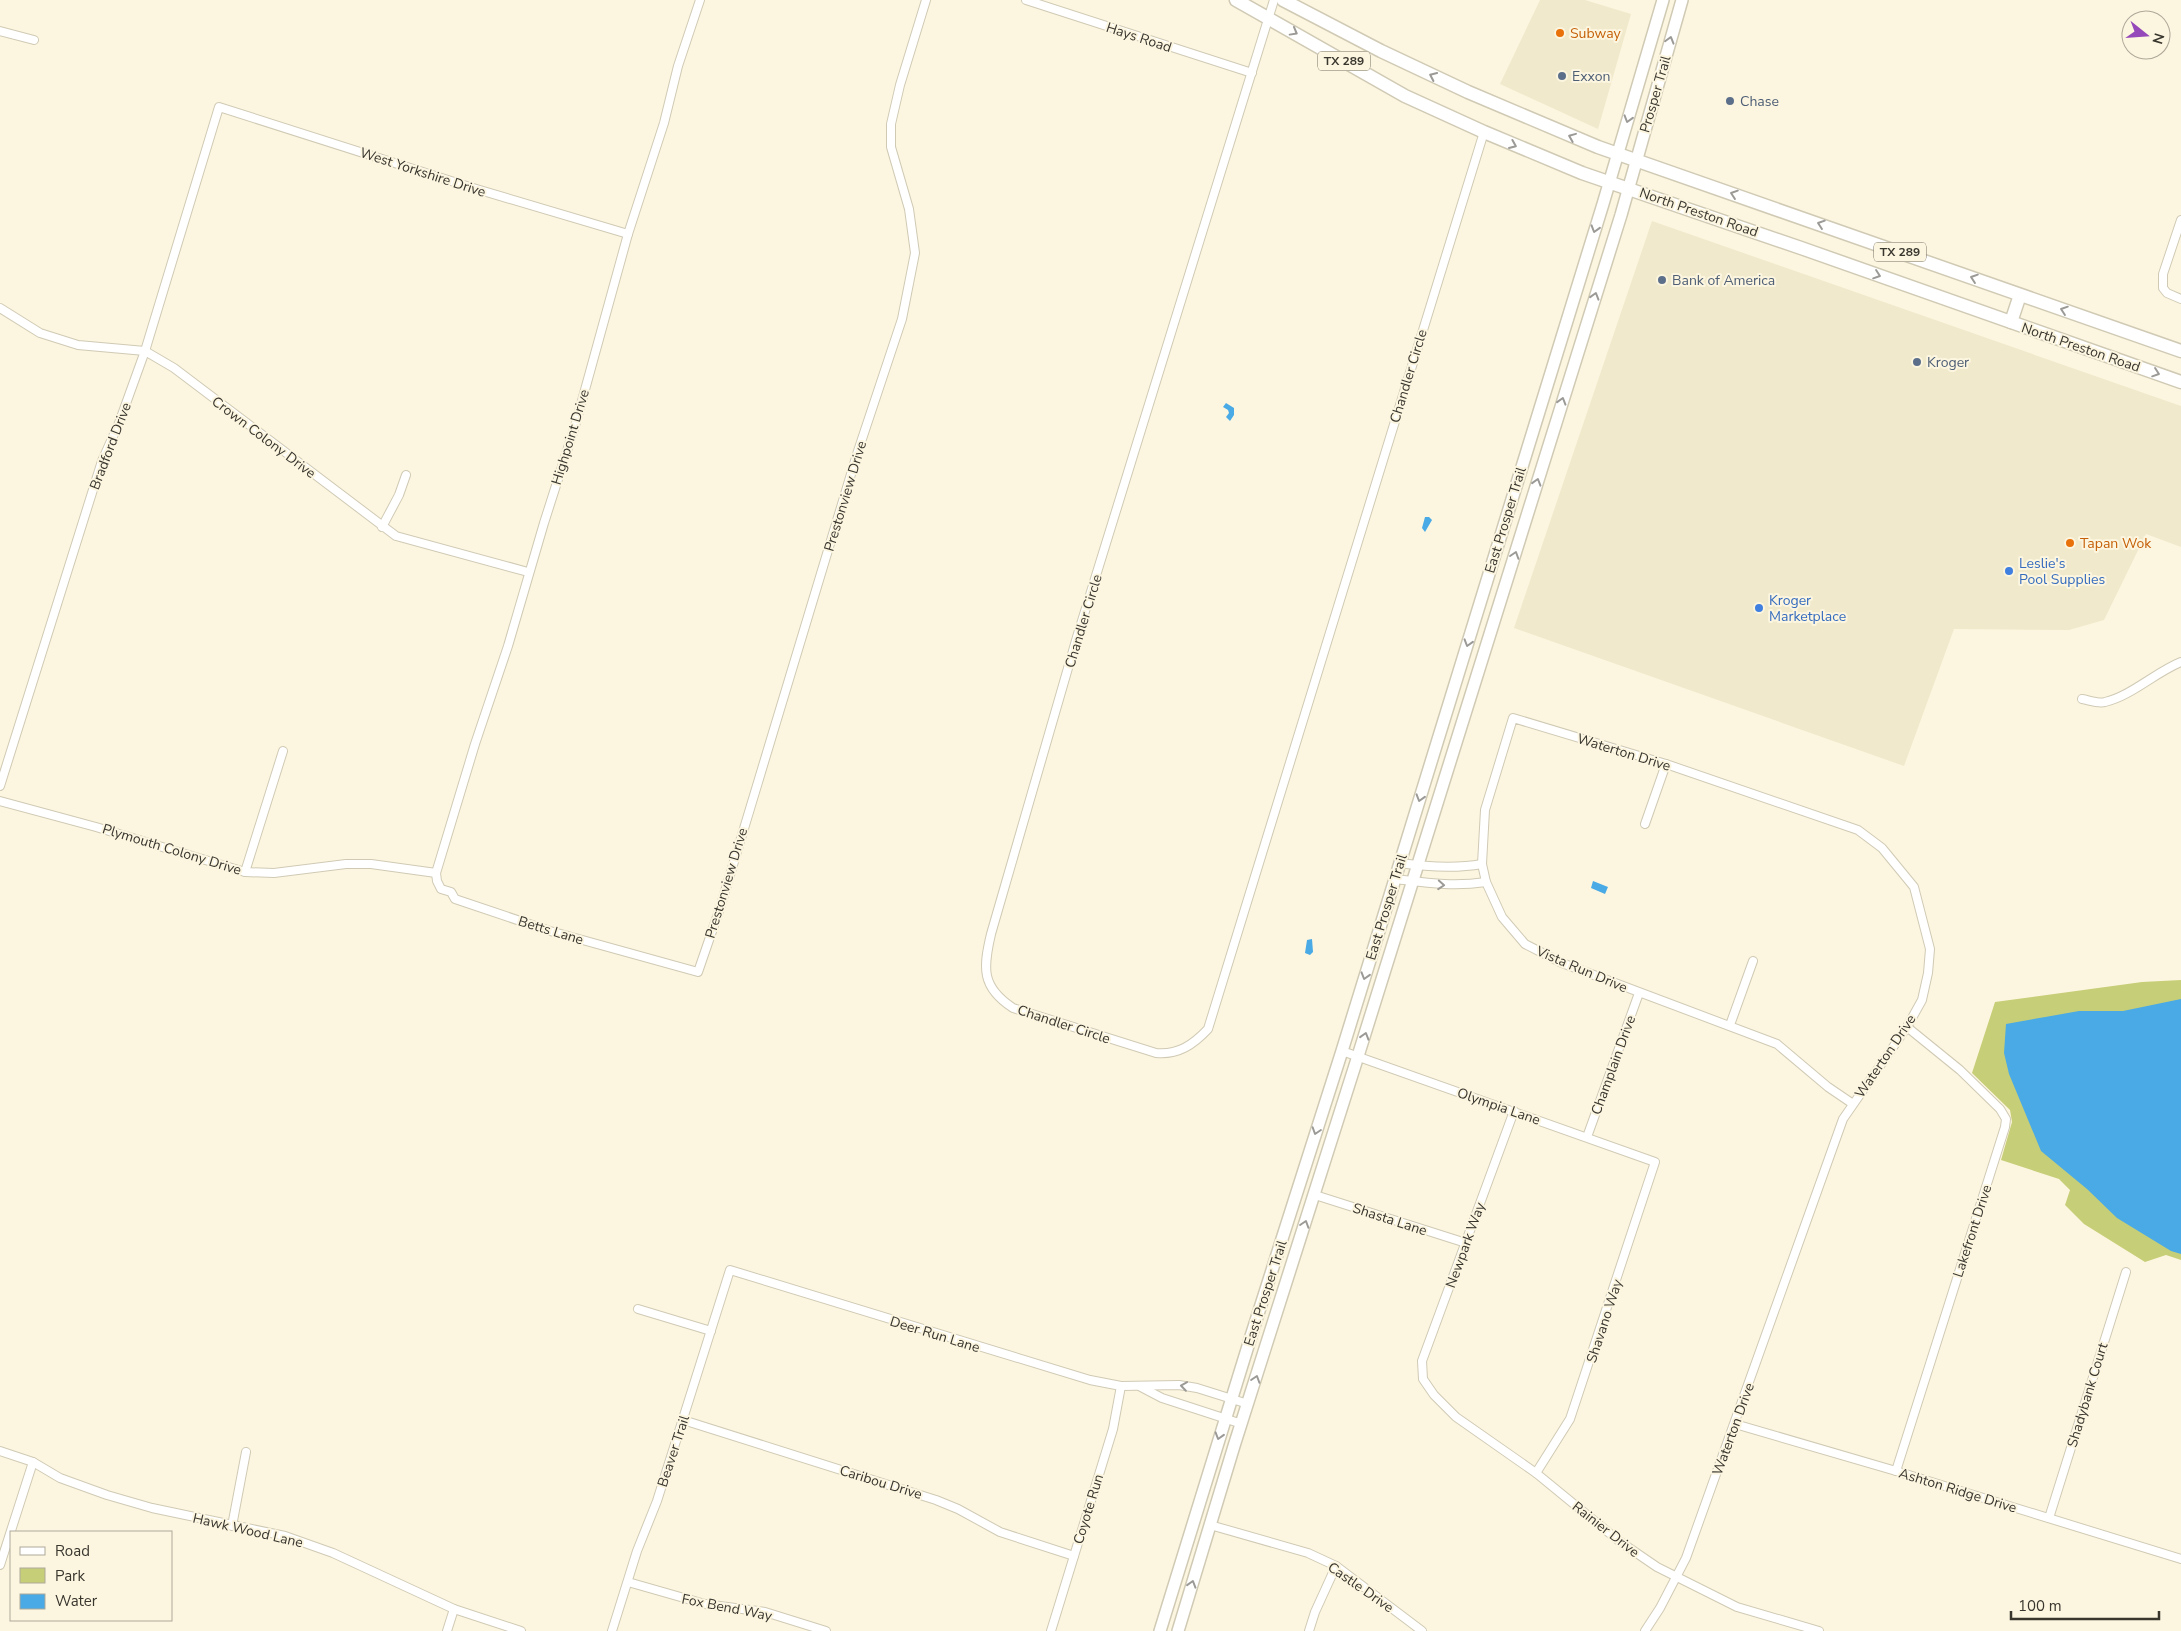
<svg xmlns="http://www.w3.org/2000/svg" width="2181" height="1631" font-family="'Nunito Sans',sans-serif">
  <rect width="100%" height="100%" fill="#fcf6e0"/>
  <g fill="#f1e9cc">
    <polygon points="1540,0 1585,0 1631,14 1598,129 1500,84"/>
    <polygon points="1652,221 2181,406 2181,547 2146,534 2104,620 2069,630 1954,629 1904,766 1514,628"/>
  </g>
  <polygon fill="#c7ce78" points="2181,980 2181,1260 2166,1255 2145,1262 2084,1224 2065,1205 2070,1190 2059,1179 2001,1160 2012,1122 2010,1110 1972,1073 1995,1002 2142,982"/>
  <g fill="#49aae6">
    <polygon points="1226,403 1234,408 1234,415 1230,421 1226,417 1229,413 1228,410 1223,407"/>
    <polygon points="1425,517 1429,517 1432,520 1425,532 1422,528"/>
    <polygon points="1593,881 1608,887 1605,894 1591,888"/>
    <polygon points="1312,939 1313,952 1310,955 1305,953 1307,940"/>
    <polygon points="2181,999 2181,1254 2171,1251 2117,1218 2087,1189 2041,1151 2009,1074 2004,1053 2006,1024 2079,1011 2123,1011"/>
  </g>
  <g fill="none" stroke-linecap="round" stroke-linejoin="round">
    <g stroke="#d0cab5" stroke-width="10">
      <g id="street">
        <polyline points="700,0 678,66 664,123 628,234 575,426 544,523 508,646 475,744 436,873 437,881 441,889 451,892 455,899 550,931 698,972 720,908 858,451 902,319 915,253 909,209 891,147 891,124 900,85 926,0"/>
        <polyline points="1026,0 1252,73"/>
        <path d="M1274,0L1077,637L991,934C983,968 981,987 1013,1008L1156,1053C1178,1055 1193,1045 1208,1029L1484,132"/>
        <polyline points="0,31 34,40"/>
        <polyline points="2181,220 2163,274 2163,288 2167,293 2181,299"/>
        <polyline points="0,308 40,333 78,345 145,351 174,368 396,536 528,572"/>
        <polyline points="382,527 399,495 406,475"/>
        <path d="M2082,699C2089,700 2098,704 2105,702C2131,696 2156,672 2181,662"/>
        <polyline points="0,786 102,461 119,423 145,351 219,107 473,188 628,234"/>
        <polyline points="0,801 96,827 245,872 274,873 346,864 371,864 436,873"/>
        <polyline points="1645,824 1666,764"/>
        <path d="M1400,863C1428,867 1454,869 1482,864"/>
        <polyline points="245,872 283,751"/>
        <path d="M1395,879C1428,883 1453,887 1486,882"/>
        <polyline points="1730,1025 1753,961"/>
        <polyline points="1342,1051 1655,1162 1570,1419 1536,1473"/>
        <polyline points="1514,1111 1422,1361 1423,1379 1434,1395 1456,1417 1536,1473 1619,1541 1657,1567 1737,1607 1819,1631"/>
        <polyline points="1587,1137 1639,993"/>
        <polyline points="1315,1195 1466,1243"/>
        <polyline points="638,1309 711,1331"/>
        <polyline points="1141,1387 1162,1398 1242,1424"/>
        <polyline points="683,1420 936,1500 958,1509 1000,1532 1074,1556"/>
        <polyline points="1735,1424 1896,1471 2181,1559"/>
        <polyline points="0,1451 33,1462 60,1478 107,1495 152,1508 285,1536 333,1553 454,1609 521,1631"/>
        <polyline points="1896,1471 2005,1127 2006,1119 2000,1109 1960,1070 1907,1027"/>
        <polyline points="2049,1518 2126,1272"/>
        <polyline points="1210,1525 1308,1553 1336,1566 1422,1631"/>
        <polyline points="232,1526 246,1452"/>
        <polyline points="0,1565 33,1462"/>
        <polyline points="628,1582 705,1604 765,1612 826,1631"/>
        <polyline points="447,1631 454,1609"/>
        <polyline points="612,1631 637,1551 657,1501 730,1270 1090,1380 1121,1386 1179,1385 1197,1388 1248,1404"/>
        <polyline points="1051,1631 1113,1429 1121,1386"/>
        <polyline points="1309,1631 1315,1612 1336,1566"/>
        <polyline points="1645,1631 1660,1608 1686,1558 1843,1119 1907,1027 1922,1000 1928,973 1930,949 1914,887 1882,848 1858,830 1666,764 1513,718 1485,810 1482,864 1486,882 1502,917 1525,944 1562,963 1777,1044 1828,1087 1853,1104"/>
      </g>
    </g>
    <g stroke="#d0cab5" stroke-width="14">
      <g id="secondary">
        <polyline points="1160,1631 1252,1333 1342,1051 1603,204 1663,0"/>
        <polyline points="1178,1631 1234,1446 1358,1056 1621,215 1682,0"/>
      </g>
    </g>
    <g stroke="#d0cab5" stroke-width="15">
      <g id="primary">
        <polyline points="1236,0 1405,96 1484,132 1582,173 1801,248 2181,382"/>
        <polyline points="1283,0 1381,51 1468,92 1598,147 2181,351"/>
        <polyline points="2011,322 2020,295"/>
      </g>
    </g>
    <use href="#street" stroke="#fff" stroke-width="8"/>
    <use href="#secondary" stroke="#fff" stroke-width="11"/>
    <use href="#primary" stroke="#fff" stroke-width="12"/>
  </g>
  <defs><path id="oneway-chevron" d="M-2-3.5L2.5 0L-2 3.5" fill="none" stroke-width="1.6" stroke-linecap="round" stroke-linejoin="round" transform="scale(1.25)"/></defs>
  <g stroke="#9c9a96">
    <use href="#oneway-chevron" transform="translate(1294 32) rotate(29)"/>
    <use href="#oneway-chevron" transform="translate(1670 40) rotate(-74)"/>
    <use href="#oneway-chevron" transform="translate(1433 76) rotate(-155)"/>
    <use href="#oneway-chevron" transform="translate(1628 119) rotate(107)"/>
    <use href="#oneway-chevron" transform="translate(1572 137) rotate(-158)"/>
    <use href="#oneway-chevron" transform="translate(1513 145) rotate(23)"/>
    <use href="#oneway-chevron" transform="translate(1734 194) rotate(-161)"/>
    <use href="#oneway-chevron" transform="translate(1821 224) rotate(-161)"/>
    <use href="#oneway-chevron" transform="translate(1595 229) rotate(107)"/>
    <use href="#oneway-chevron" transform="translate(1877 275) rotate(19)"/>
    <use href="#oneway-chevron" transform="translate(1974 278) rotate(-161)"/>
    <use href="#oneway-chevron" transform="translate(1595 296) rotate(-73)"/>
    <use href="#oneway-chevron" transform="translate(2064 310) rotate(-161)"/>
    <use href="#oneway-chevron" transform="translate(2156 373) rotate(19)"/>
    <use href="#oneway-chevron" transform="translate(1562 401) rotate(-73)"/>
    <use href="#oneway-chevron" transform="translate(1537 482) rotate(-73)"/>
    <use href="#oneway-chevron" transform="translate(1515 555) rotate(-72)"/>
    <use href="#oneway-chevron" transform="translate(1468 643) rotate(107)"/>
    <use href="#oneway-chevron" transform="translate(1420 798) rotate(107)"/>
    <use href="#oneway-chevron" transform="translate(1441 885) rotate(4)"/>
    <use href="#oneway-chevron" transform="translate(1365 976) rotate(107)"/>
    <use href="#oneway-chevron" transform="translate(1365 1036) rotate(-73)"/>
    <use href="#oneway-chevron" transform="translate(1316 1131) rotate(108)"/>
    <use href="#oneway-chevron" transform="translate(1305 1224) rotate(-72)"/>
    <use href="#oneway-chevron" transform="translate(1256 1379) rotate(-72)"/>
    <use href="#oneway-chevron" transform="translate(1184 1386) rotate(-172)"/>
    <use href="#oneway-chevron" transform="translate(1219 1436) rotate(107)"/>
    <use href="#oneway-chevron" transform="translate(1192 1584) rotate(-73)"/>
  </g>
  <g fill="#e8710a" stroke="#fcf6e0" stroke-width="2">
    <circle cx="1560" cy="33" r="5"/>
    <circle cx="2070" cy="543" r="5"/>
  </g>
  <g fill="#5c6f8a" stroke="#fcf6e0" stroke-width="2">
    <circle cx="1562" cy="76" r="5"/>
    <circle cx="1730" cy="101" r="5"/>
    <circle cx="1662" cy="280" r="5"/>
    <circle cx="1917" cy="362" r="5"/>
  </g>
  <g fill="#3f7fe0" stroke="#fcf6e0" stroke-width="2">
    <circle cx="2009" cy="571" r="5"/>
    <circle cx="1759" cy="608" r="5"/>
  </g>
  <g text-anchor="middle" stroke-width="4" stroke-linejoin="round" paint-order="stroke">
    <g fill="#fcf6e0" stroke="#747063" stroke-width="1">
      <rect x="1318" y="51.5" width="52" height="19" rx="4"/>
      <rect x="1874" y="242.5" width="52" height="19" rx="4"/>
    </g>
    <g font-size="12" font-weight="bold" fill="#39362e">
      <text x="1344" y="65">TX 289</text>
      <text x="1900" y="256">TX 289</text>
    </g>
    <g font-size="14" fill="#c56008" stroke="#fcf6e0" text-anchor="start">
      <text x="1570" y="38">Subway</text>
      <text x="2080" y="548">Tapan Wok</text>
    </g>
    <g font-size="14" fill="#39362e" stroke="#fcf6e0">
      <text transform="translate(1139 37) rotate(18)" y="5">Hays Road</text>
      <text transform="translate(1655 94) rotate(-74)" y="5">Prosper Trail</text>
      <text transform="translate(423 172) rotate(18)" y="5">West Yorkshire Drive</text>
      <text transform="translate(1699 212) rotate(19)" y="5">North Preston Road</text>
      <text transform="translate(2081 347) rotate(19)" y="5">North Preston Road</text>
      <text transform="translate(1408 376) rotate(-73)" y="5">Chandler Circle</text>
      <text transform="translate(264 437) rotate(37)" y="5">Crown Colony Drive</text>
      <text transform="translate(570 437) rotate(-73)" y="5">Highpoint Drive</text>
      <text transform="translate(110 446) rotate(-69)" y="5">Bradford Drive</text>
      <text transform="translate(845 496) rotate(-73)" y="5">Prestonview Drive</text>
      <text transform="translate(1505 520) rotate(-73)" y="5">East Prosper Trail</text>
      <text transform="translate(1083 621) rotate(-73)" y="5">Chandler Circle</text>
      <text transform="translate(1624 752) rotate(17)" y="5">Waterton Drive</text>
      <text transform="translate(172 849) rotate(17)" y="5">Plymouth Colony Drive</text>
      <text transform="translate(726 883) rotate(-73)" y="5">Prestonview Drive</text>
      <text transform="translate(1386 907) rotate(-73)" y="5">East Prosper Trail</text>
      <text transform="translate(551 930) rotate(17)" y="5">Betts Lane</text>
      <text transform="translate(1582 969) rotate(23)" y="5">Vista Run Drive</text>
      <text transform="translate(1064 1024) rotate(18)" y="5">Chandler Circle</text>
      <text transform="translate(1885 1056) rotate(-56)" y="5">Waterton Drive</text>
      <text transform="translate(1613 1065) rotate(-70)" y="5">Champlain Drive</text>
      <text transform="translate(1499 1106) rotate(19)" y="5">Olympia Lane</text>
      <text transform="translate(1390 1219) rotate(18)" y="5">Shasta Lane</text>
      <text transform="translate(1972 1231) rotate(-72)" y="5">Lakefront Drive</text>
      <text transform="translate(1465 1245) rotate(-70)" y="5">Newpark Way</text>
      <text transform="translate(1265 1293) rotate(-72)" y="5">East Prosper Trail</text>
      <text transform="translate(1604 1321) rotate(-72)" y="5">Shavano Way</text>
      <text transform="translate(935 1334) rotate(17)" y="5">Deer Run Lane</text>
      <text transform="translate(2087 1395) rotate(-73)" y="5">Shadybank Court</text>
      <text transform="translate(1733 1429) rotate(-70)" y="5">Waterton Drive</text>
      <text transform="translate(673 1451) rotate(-72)" y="5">Beaver Trail</text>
      <text transform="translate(881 1482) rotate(17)" y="5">Caribou Drive</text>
      <text transform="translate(1958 1490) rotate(17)" y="5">Ashton Ridge Drive</text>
      <text transform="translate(1088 1509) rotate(-73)" y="5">Coyote Run</text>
      <text transform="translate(1606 1529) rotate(38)" y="5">Rainier Drive</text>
      <text transform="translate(248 1530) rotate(13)" y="5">Hawk Wood Lane</text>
      <text transform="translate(1361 1587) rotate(35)" y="5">Castle Drive</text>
      <text transform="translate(727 1607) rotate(11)" y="5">Fox Bend Way</text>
    </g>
    <g font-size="14" fill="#4e5e75" stroke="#fcf6e0" text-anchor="start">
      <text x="1572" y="81">Exxon</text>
      <text x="1740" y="106">Chase</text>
      <text x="1672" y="285">Bank of America</text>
      <text x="1927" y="367">Kroger</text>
    </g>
    <g font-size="14" fill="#366cbe" stroke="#fcf6e0" text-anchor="start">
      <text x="2019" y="568">Leslie's<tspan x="2019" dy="16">Pool Supplies</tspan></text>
      <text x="1769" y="605">Kroger<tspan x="1769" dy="16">Marketplace</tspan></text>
    </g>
  </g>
  <rect x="10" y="1531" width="162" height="90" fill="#fcf6e0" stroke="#aea999"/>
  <rect x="20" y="1547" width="25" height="8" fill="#ffffff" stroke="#aea999"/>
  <text x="55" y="1556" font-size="15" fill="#39362e">Road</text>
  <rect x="20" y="1568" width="25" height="15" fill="#c7ce78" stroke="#aea999"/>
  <text x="55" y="1581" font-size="15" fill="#39362e">Park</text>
  <rect x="20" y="1594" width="25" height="15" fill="#49aae6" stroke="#aea999"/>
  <text x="55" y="1606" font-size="15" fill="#39362e">Water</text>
  <g transform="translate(2146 35) rotate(107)"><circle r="24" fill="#fcf6e0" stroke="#aea999"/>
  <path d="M0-4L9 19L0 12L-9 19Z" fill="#9548b9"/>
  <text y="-8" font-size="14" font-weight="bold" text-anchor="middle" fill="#39362e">N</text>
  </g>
  <path d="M2011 1611v8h148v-8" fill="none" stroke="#39362e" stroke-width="2.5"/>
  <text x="2018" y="1611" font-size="15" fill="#39362e" stroke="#fcf6e0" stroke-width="4" paint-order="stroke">100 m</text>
</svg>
